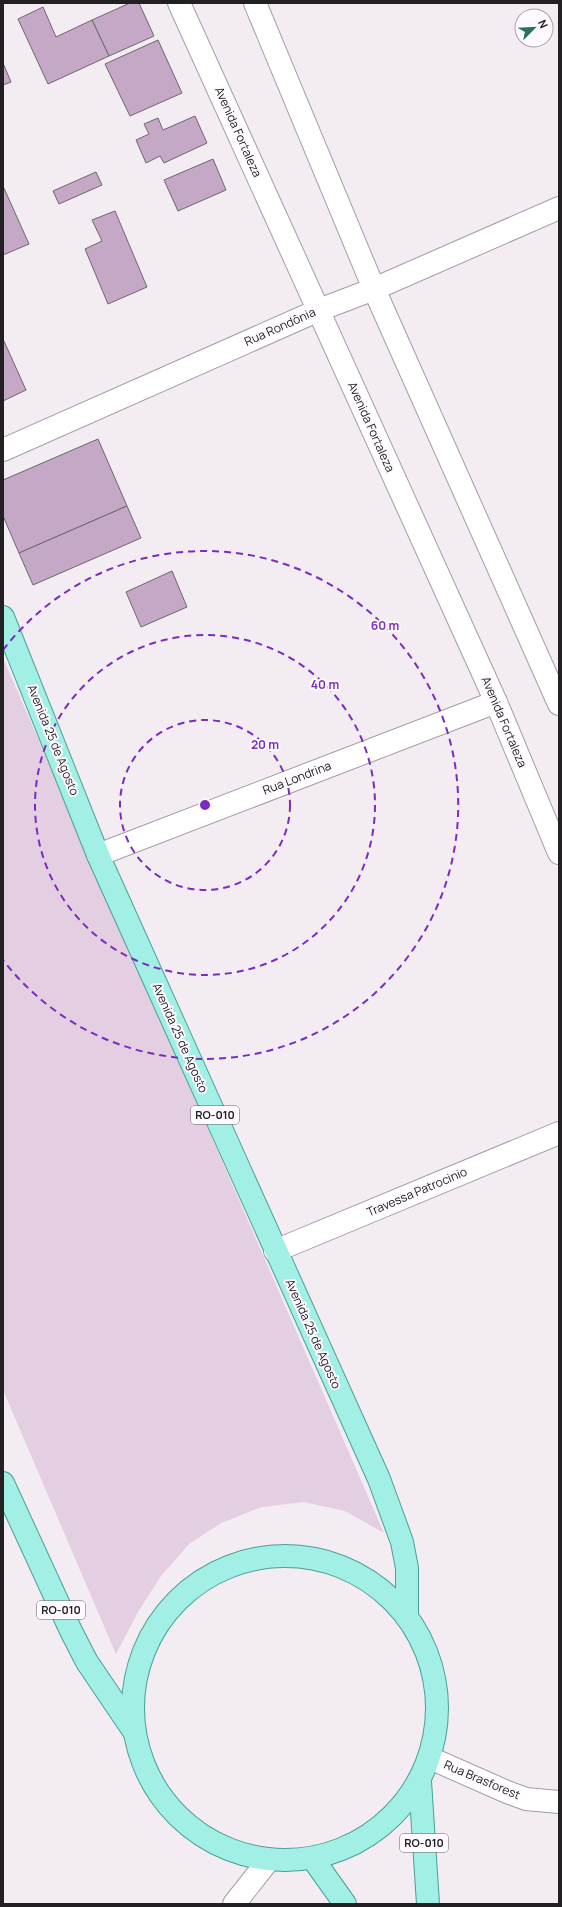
<svg xmlns="http://www.w3.org/2000/svg" width="562" height="1907" font-family="Manrope,sans-serif">
  <rect width="100%" height="100%" fill="#f3ecf3"/>
  <polygon fill="#e3cee2" points="3,658 384,1533 345,1511 304,1502 262,1507 221,1523 189,1544 161,1576 138,1612 116,1654 3,1390"/>
  <g fill="#c5a8c5" stroke="#6d676d">
    <polygon points="130,3 139,3 154,36 109,56 92,20"/>
    <polygon points="43,7 56,37 92,20 109,56 48,84 18,19"/>
    <polygon points="158,40 182,93 130,116 105,64"/>
    <polygon points="3,63 11,82 3,85"/>
    <polygon points="195,116 207,143 164,163 160,156 146,163 136,140 149,134 144,124 158,118 163,130"/>
    <polygon points="213,159 226,190 178,211 164,180"/>
    <polygon points="96,172 102,185 59,204 53,191"/>
    <polygon points="3,186 29,244 3,255"/>
    <polygon points="115,211 147,287 108,304 85,249 102,241 92,220"/>
    <polygon points="3,339 26,390 3,401"/>
    <polygon points="98,439 127,506 19,553 3,516 3,480"/>
    <polygon points="127,506 141,538 33,585 19,553"/>
    <polygon points="172,571 187,607 141,627 126,592"/>
  </g>
  <g fill="none" stroke-linecap="round" stroke-linejoin="round">
    <g stroke="#a49da4" stroke-width="24">
      <g id="street">
        <polyline points="179,3 496,702 559,853"/>
        <polyline points="255,3 374,289 559,704"/>
        <polyline points="3,450 319,310 374,289 559,208"/>
        <polyline points="98,855 496,702"/>
        <polyline points="275,1251 559,1133"/>
        <polyline points="430,1758 507,1792 526,1799 559,1802"/>
        <polyline points="234,1904 268,1861"/>
      </g>
    </g>
    <g stroke="#4c9f95" stroke-width="24">
      <g id="primary">
        <polyline points="3,617 98,855 379,1479 402,1542 407,1568 407,1616"/>
        <polyline points="3,1483 71,1631 87,1662 133,1730"/>
        <circle cx="285" cy="1708" r="152"/>
        <polyline points="420,1781 428,1904"/>
        <polyline points="313,1859 345,1904"/>
      </g>
    </g>
    <use href="#street" stroke="#fff" stroke-width="22"/>
    <use href="#primary" stroke="#a1efe5" stroke-width="22"/>
  </g>
  <g fill="none" stroke="#7b2cbf" stroke-width="2" stroke-dasharray="7 5">
    <circle cx="205" cy="805" r="85"/>
    <circle cx="205" cy="805" r="170"/>
    <path d="M3 650A254 254 0 1 1 3 960"/>
  </g>
  <g text-anchor="middle" stroke-width="4" stroke-linejoin="round" paint-order="stroke">
    <g fill="#fffaff" stroke="#646164" stroke-width="1">
      <rect x="191" y="1106" width="48" height="18" rx="3"/>
      <rect x="37" y="1601" width="48" height="18" rx="3"/>
      <rect x="400" y="1834" width="48" height="18" rx="3"/>
    </g>
    <g font-size="11" font-weight="bold" fill="#222022">
      <text x="215" y="1119">RO-010</text>
      <text x="61" y="1614">RO-010</text>
      <text x="424" y="1847">RO-010</text>
    </g>
    <g font-size="12" fill="#222022" stroke="#fffaff">
      <text transform="translate(238 132) rotate(66)" y="4">Avenida Fortaleza</text>
      <text transform="translate(280 327) rotate(-24)" y="4">Rua Rondônia</text>
      <text transform="translate(371 427) rotate(66)" y="4">Avenida Fortaleza</text>
      <text transform="translate(504 722) rotate(67)" y="4">Avenida Fortaleza</text>
      <text transform="translate(53 740) rotate(68)" y="4">Avenida 25 de Agosto</text>
      <text transform="translate(297 778) rotate(-21)" y="4">Rua Londrina</text>
      <text transform="translate(180 1038) rotate(66)" y="4">Avenida 25 de Agosto</text>
      <text transform="translate(417 1192) rotate(-23)" y="4">Travessa Patrocinio</text>
      <text transform="translate(313 1334) rotate(66)" y="4">Avenida 25 de Agosto</text>
      <text transform="translate(482 1780) rotate(23)" y="4">Rua Brasforest</text>
    </g>
  </g>
  <circle cx="205" cy="805" r="6" fill="#7b2cbf" stroke="#fffaff" stroke-width="2"/>
  <g font-size="12" text-anchor="middle" font-weight="bold" fill="#7b2cbf" stroke="#fffaff" stroke-width="4" stroke-linejoin="round" paint-order="stroke">
    <text x="385" y="630">60 m</text>
    <text x="325" y="689">40 m</text>
    <text x="265" y="749">20 m</text>
  </g>
  <rect width="562" height="1907" fill="none" stroke="#222022" stroke-width="8"/>
  <g transform="translate(534 28) rotate(66)"><circle r="19" fill="#fffaff" stroke="#a7a3a7"/>
  <path d="M0-3L7 15L0 10L-7 15Z" fill="#297067"/>
  <text y="-6" font-size="11" font-weight="bold" text-anchor="middle" fill="#222022">N</text>
  </g>
</svg>
